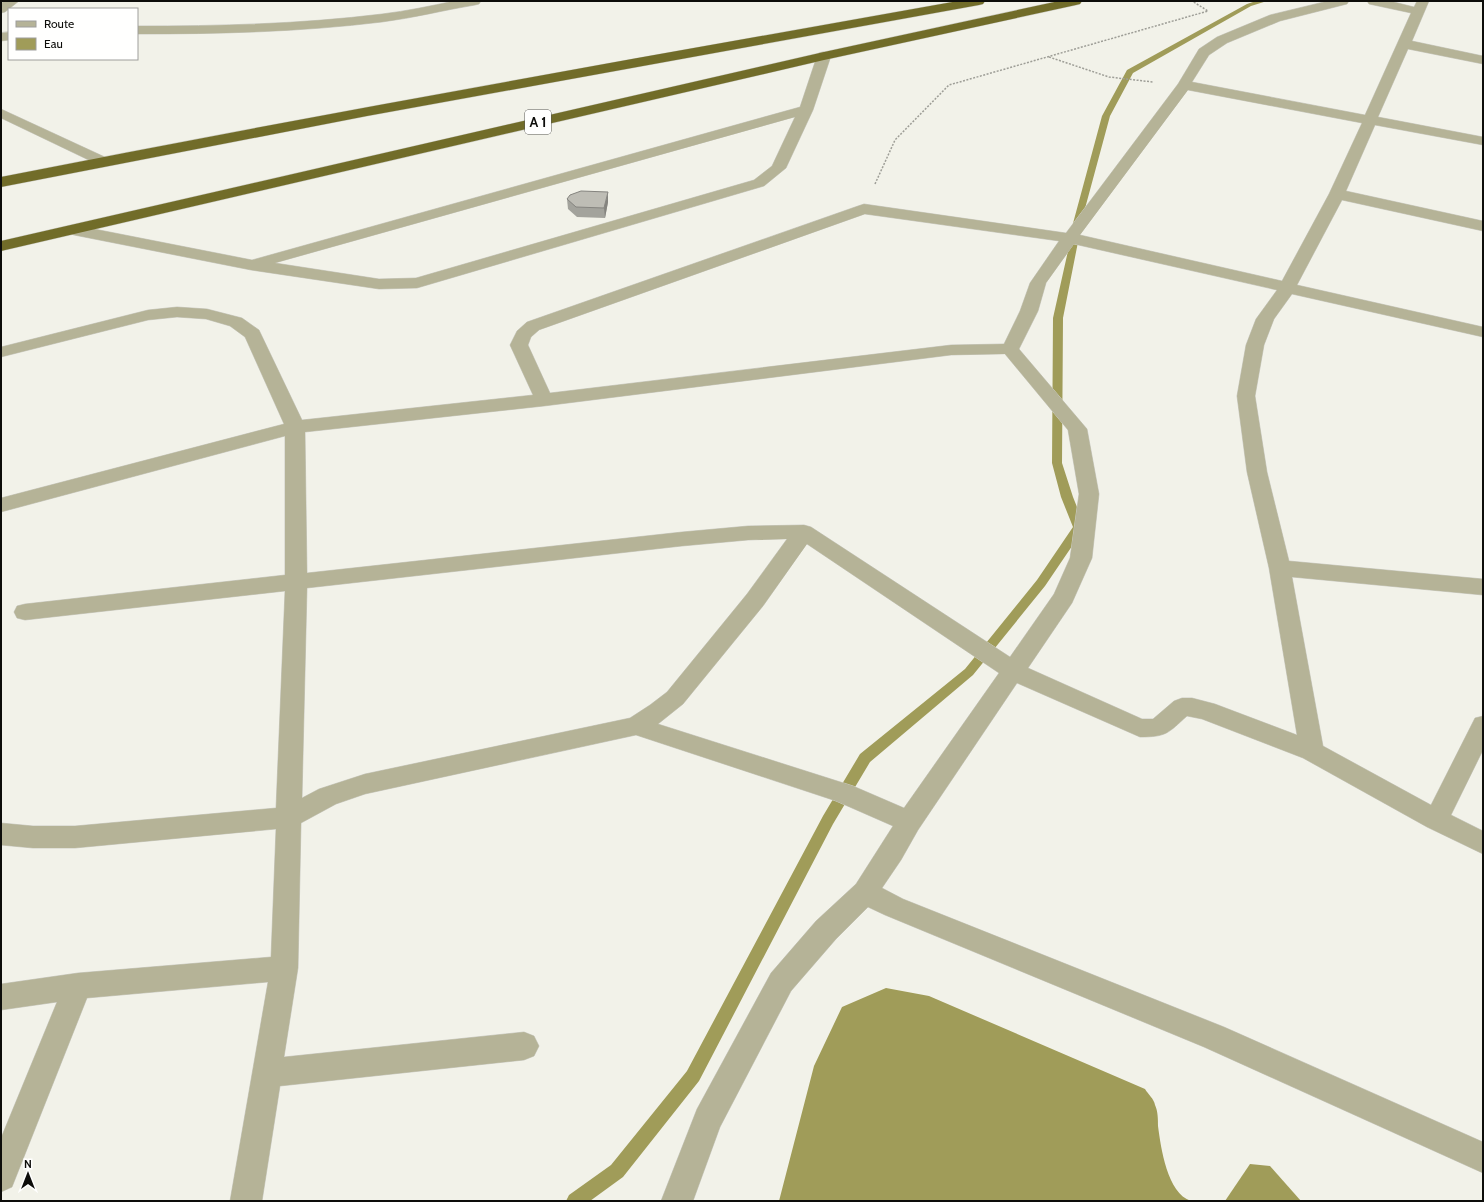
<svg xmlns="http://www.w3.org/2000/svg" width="1484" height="1202" font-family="Cabin,sans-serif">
  <rect width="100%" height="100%" fill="#f2f2e9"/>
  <g fill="#a09c59">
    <path d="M886,988L929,996L1145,1089C1148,1094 1154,1099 1155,1105C1158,1111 1158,1120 1158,1126C1161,1148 1167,1193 1191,1201H779L814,1066L842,1007Z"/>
    <polygon points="1250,1164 1270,1166 1301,1201 1225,1201"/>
  </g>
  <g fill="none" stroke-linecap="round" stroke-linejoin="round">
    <g fill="#a09c59" fill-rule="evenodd">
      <polygon points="1256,1 1267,1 1251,6 1133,73 1110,116 1080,227 1079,229 1073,229 1072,227 1102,116 1127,70 1247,4"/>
      <polygon points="1074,239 1078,242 1063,318 1062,463 1073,497 1085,527 1045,586 973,675 870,762 833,824 699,1081 623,1177 590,1201 566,1201 569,1195 611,1165 687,1071 823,816 860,754 965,669 1037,580 1073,527 1061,497 1052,463 1053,318 1070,242"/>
    </g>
    <g stroke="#cdcdc5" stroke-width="1">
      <g id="service">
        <path d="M824,52L829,53L831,56L813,110L786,168L764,186L417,288L379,289L251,270L74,235L68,233L66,230L68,227L74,225L252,260L800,107L817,56L819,53ZM795,117L772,166L754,180L416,278L379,279L275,263Z"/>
        <polygon points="1,109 107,158 110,161 107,164 102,166 97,164 1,118"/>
      </g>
    </g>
    <g stroke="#cdcdc5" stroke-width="1">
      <g id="minor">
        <polygon points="5,1 19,1 5,12 1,13 1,3"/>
        <path d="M454,1H481L479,4L475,5C444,10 414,18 382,22C301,32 219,34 137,34V26C219,26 301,24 382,14C407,11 430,6 454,1Z"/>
        <path d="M1328,1H1349L1347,4L1280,21L1227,43L1209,55L1192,82L1365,115L1411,13L1369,4L1367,1H1390L1414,7L1417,1H1429L1412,41L1483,56V64L1408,49L1378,117L1483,137V145L1375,125L1346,191L1483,221V231L1342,200L1297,285L1483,327V337L1292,294L1274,319L1264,345L1255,396L1267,472L1289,561L1483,579V595L1292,577L1323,746L1431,805L1475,718L1483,716V750L1451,815L1483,831V854L1427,827L1303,758L1202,719L1187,716C1168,733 1167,737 1140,737L1017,683L918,830L901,860L882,888L903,899L1224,1027L1483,1142V1173L1204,1047L885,915L868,907L836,939L791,991L720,1127L693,1201H661L697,1109L771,973L816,921L856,884L893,826L836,801L636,735L365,794L336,804L301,823L298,968L284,1057L524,1032L534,1036L539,1046L534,1056L524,1060L280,1086L262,1201H230L268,982L87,998L12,1187L1,1192V1138L57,1002L1,1010V984L78,973L271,957L276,829L75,848H33L1,845V823L33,826H75L276,808L285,591L25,620L17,618L14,612L17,606L25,604L285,575V436L1,512V498L284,424L245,337L230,326L206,319L177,317L148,320L1,357V347L148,310L177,307L207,309L242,318L259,330L302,420L533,395L510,345L517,331L527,322L858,206L864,204L1066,233L1178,84L1199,49L1217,37L1270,15ZM1188,90L1362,123L1329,194L1282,281L1080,235ZM865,214L1059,241L1030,283L1020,311L1004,344L951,345L550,393L528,345L531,337L539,330ZM1074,244L1277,290L1256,319L1246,345L1237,396L1247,472L1269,568L1297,735L1215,704L1192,698H1182L1174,701L1153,719H1142L1028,668L1072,603L1092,558L1099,494L1087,429L1019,349L1038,311L1046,283ZM1005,354L1068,430L1079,494L1070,558L1054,594L1010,657L811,527L804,525L748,526L682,532L307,573L305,432L544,406L951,355ZM787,539L747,594L667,692L650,705L630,718L365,774L319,789L302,798L307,588L682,546L748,540ZM807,544L999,673L904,808L853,786L658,724L683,704L763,606Z"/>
        <polygon points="9,32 9,40 1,41 1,33"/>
      </g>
    </g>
    <g stroke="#cdcdc5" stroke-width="1">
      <g id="motorway">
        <path d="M958,1H985L983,4L979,5L367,116L1,187V177C319,114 639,58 958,1Z"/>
        <polygon points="1059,1 1082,1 1080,4 1076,5 824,60 1,251 1,241 824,52"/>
      </g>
    </g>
    <g stroke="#9e9e97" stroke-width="1.5" stroke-dasharray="2 1.5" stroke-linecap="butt">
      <polyline points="1049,57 1109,77 1153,82"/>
      <polyline points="875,184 895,140 949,85 1208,11 1192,1"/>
    </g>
    <use href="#service" fill="#b5b397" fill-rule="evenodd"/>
    <use href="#minor" fill="#b5b397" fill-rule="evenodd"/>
    <use href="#motorway" fill="#716c29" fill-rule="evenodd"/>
  </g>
  <polygon fill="#a3a39c" points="567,199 608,202 605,218 577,217 568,209"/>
  <polygon fill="#85847f" points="608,192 608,202 605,218 604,208"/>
  <polygon fill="#bebdb5" stroke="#85847f" points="581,191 608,192 604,208 576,207 567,199 570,195"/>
  <g text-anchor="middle" stroke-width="4" stroke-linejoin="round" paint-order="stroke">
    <rect fill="#fffffe" stroke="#565653" stroke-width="1" x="525" y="110" width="26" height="24" rx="3"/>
    <g font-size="14" font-weight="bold" fill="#0d0d0a">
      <text x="538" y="127">A 1</text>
    </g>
  </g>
  <rect width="1484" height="1202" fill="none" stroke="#0d0d0a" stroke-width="4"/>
  <rect x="8" y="8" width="130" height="52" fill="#fffffe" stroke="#9e9e9c"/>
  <rect x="16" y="21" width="20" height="6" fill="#b5b397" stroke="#9e9e9c"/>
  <text x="44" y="28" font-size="12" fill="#0d0d0a">Route</text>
  <rect x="16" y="38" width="20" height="12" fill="#a09c59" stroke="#9e9e9c"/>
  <text x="44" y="48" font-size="12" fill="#0d0d0a">Eau</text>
  <g transform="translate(28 1174)" stroke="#fffffe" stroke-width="3" paint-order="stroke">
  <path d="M0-3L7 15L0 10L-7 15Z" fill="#0d0d0a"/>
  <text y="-6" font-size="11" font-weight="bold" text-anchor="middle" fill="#0d0d0a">N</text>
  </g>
</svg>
